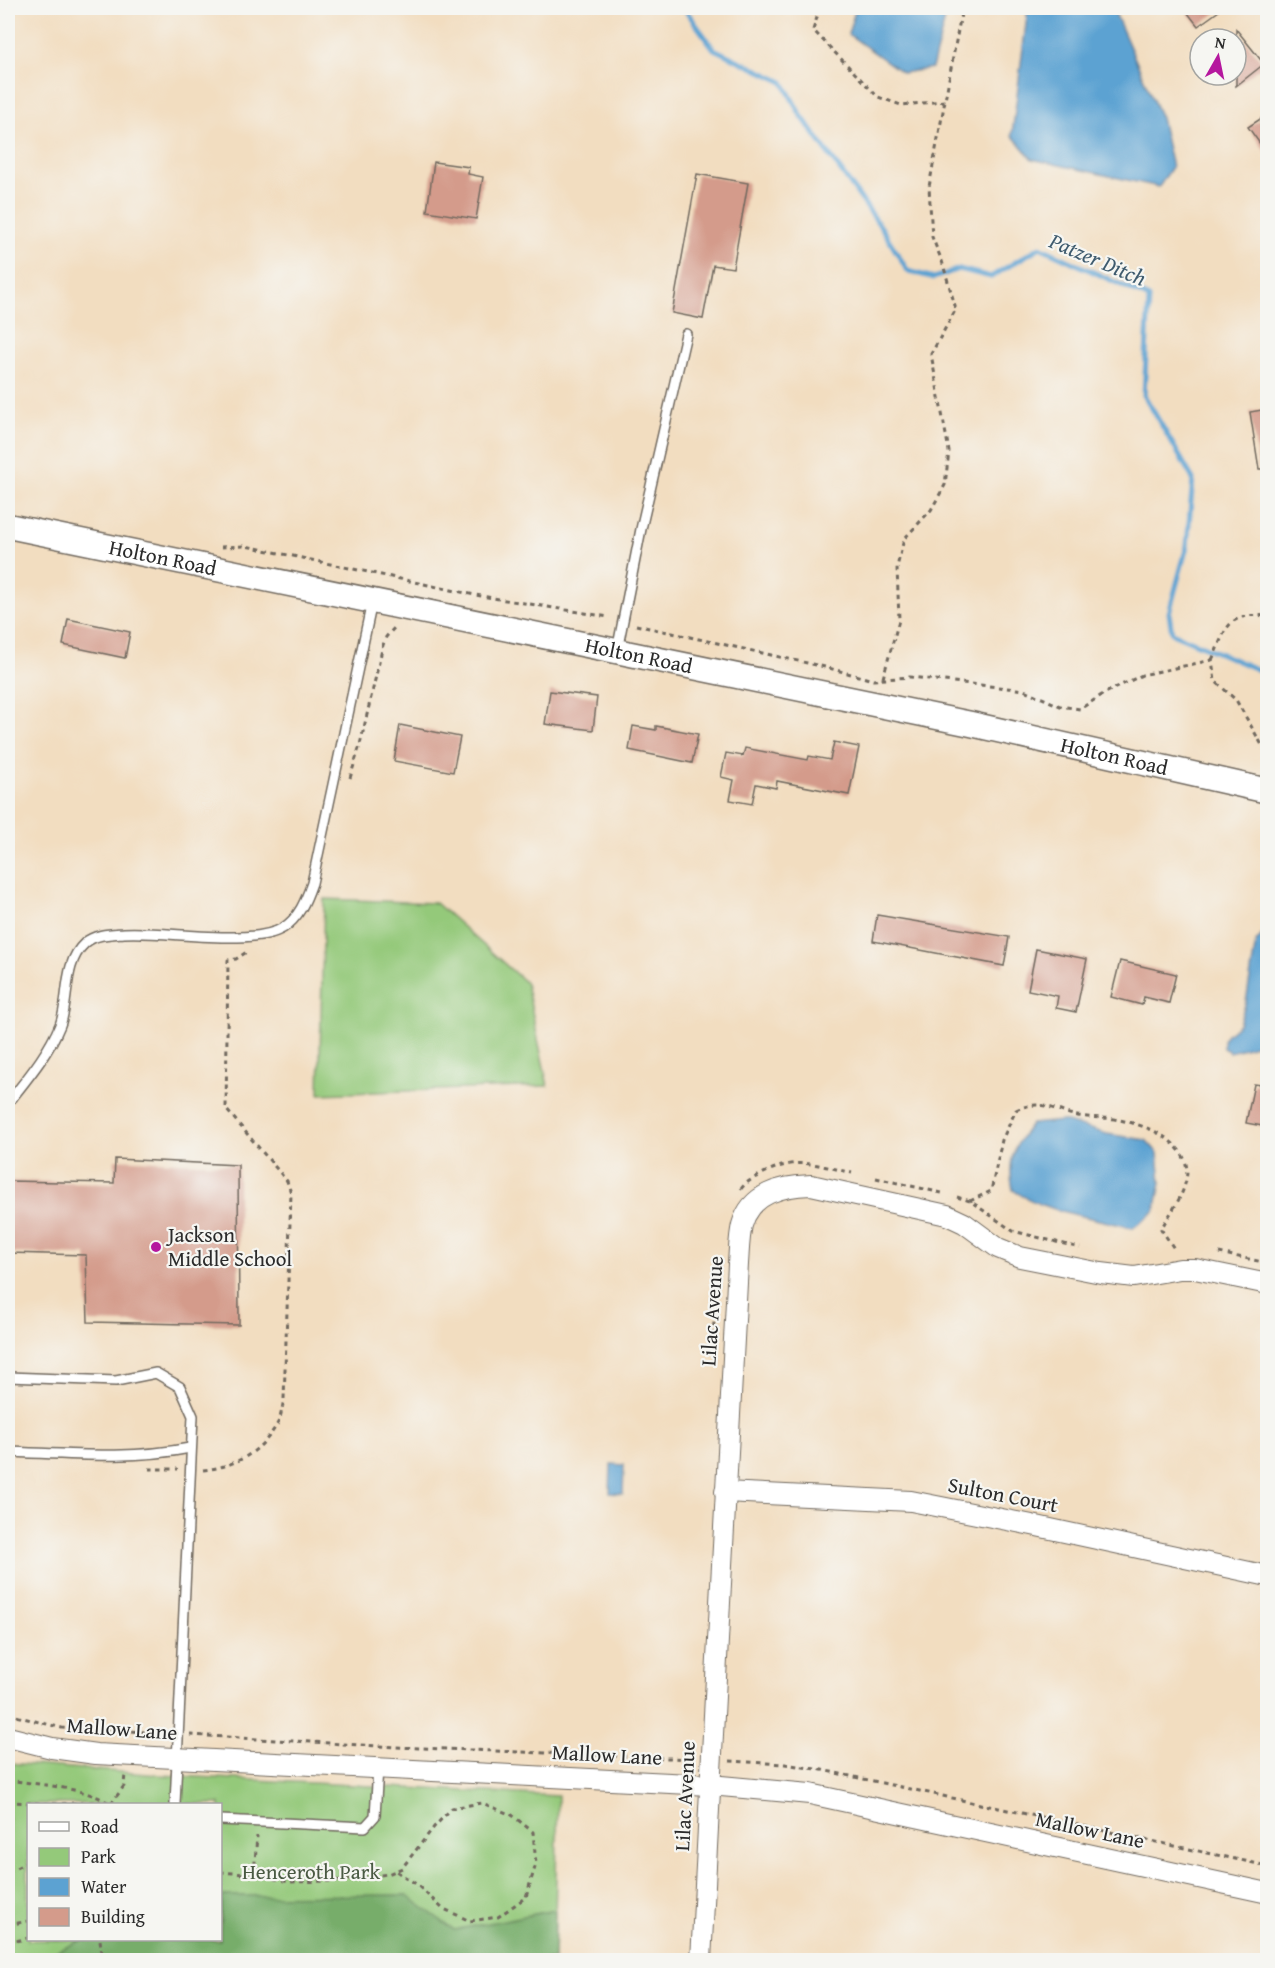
<svg xmlns="http://www.w3.org/2000/svg" width="1275" height="1968" font-family="'Gentium Book Plus',serif">
  <rect width="100%" height="100%" fill="#f6f6f2"/>
  <filter id="ink" filterUnits="userSpaceOnUse"><feTurbulence type="fractalNoise" baseFrequency=".0167" numOctaves="2"/><feDisplacementMap in="SourceGraphic" scale="12" xChannelSelector="R" yChannelSelector="G"/><feConvolveMatrix kernelMatrix="1 2 1 2 8 2 1 2 1" color-interpolation-filters="sRGB"/></filter>
  <filter id="wash" filterUnits="userSpaceOnUse"><feTurbulence type="fractalNoise" baseFrequency=".008" numOctaves="4" result="noise"/><feDisplacementMap in="SourceGraphic" scale="24" xChannelSelector="R" yChannelSelector="G"/><feGaussianBlur stdDeviation="1.35" result="paint"/><feColorMatrix in="noise" values="0 0 0 0 0 0 0 0 0 0 0 0 0 0 0 0 0 1.4 0 .05"/><feComposite in="paint" operator="in"/></filter>
  <g filter="url(#wash)">
    <rect width="100%" height="100%" fill="#f2ddc0"/>
    <g fill="#94c97a" stroke="#607a52" stroke-width="1.5" fill-rule="evenodd">
      <polygon points="324,899 436,903 526,983 548,1086 319,1094"/>
      <path d="M8,1763L159,1775L558,1796L554,1960H8ZM28,1804H220V1940H28Z"/>
    </g>
    <polygon fill="#77ad6a" stroke="#516c4a" stroke-width="1.5" points="406,1895 454,1930 555,1910 554,1960 50,1960 50,1954 82,1940 220,1940 221,1896"/>
    <g fill="#5ca2d2" stroke="#44667e" stroke-width="1.5">
      <polygon points="856,8 948,8 932,68 903,73 848,34"/>
      <polygon points="1028,8 1108,8 1115,13 1161,118 1172,167 1159,187 1032,159 1012,135"/>
      <polygon points="1267,929 1267,1042 1230,1052 1223,1048 1223,1040 1227,1034 1239,1024 1246,1002 1256,942"/>
      <path d="M1063,1121L1107,1134L1146,1140L1158,1153L1161,1183L1155,1211L1133,1228C1094,1217 1046,1213 1013,1190C1007,1161 1013,1147 1031,1124Z"/>
      <polygon points="611,1464 624,1465 623,1494 610,1493"/>
    </g>
    <g fill="none" stroke-linecap="round" stroke-linejoin="round">
      <polyline stroke="#5ca2d2" stroke-width="5" points="684,8 714,49 783,82 800,114 881,227 908,271 934,278 959,269 991,277 1040,247 1149,298 1144,395 1193,479 1187,546 1169,613 1172,633 1268,674"/>
    </g>
    <g id="blocks">
      <g fill="#d49b8b">
        <polygon points="1184,8 1223,8 1198,26"/>
        <polygon points="1236,29 1264,64 1236,86"/>
        <polygon points="1268,114 1268,155 1248,127"/>
        <polygon points="434,162 469,167 468,174 483,177 476,219 427,211"/>
        <polygon points="697,174 748,183 733,268 713,265 703,319 672,313"/>
        <polygon points="1268,409 1268,469 1259,469 1250,412"/>
        <polygon points="68,619 130,632 125,658 63,645"/>
        <polygon points="550,691 597,697 593,730 545,724"/>
        <polygon points="400,725 460,737 453,772 394,761"/>
        <polygon points="633,726 656,730 656,726 698,734 692,763 629,750"/>
        <polygon points="834,742 859,747 849,795 777,781 776,788 756,784 752,804 730,800 734,780 721,777 726,753 743,756 745,748 808,760 809,756 830,760"/>
        <polygon points="877,915 1009,937 1004,966 873,941"/>
        <polygon points="1036,949 1087,959 1076,1012 1056,1008 1058,996 1028,990"/>
        <polygon points="1120,961 1176,974 1169,1003 1144,997 1142,1005 1111,997"/>
        <polygon points="1254,1084 1268,1086 1268,1127 1246,1123"/>
        <polygon points="115,1159 238,1165 239,1325 88,1322 86,1255 8,1253 8,1181 114,1183"/>
      </g>
    </g>
  </g>
  <g filter="url(#ink)">
    <use href="#blocks" fill-opacity="0" stroke="#71695f" stroke-width="1.5"/>
    <g fill="none" stroke-linecap="round" stroke-linejoin="round">
      <g stroke="#71695f" stroke-width="12">
        <g id="service">
          <polyline points="617,651 641,529 686,334"/>
          <path d="M8,1100L12,1098C30,1075 49,1052 60,1025C70,1000 62,964 85,943C95,934 111,934 124,933C164,930 252,947 283,928C299,918 306,900 312,883L372,602"/>
          <polyline points="8,1377 116,1381 156,1373 180,1387 193,1416 175,1804"/>
          <path d="M8,1452C68,1454 130,1460 190,1448"/>
          <polyline points="220,1820 365,1827 375,1816 378,1768"/>
        </g>
      </g>
      <g stroke="#71695f" stroke-width="22">
        <g id="minor">
          <polyline points="725,1492 911,1501 1032,1525 1268,1576"/>
          <polyline points="8,1737 52,1748 96,1754 710,1785 810,1794 1268,1893"/>
          <path d="M701,1960L738,1264C739,1251 739,1237 742,1225C751,1193 781,1186 811,1185L947,1215L964,1223L998,1248L1020,1257L1101,1273L1134,1277L1180,1269H1195L1268,1284"/>
        </g>
      </g>
      <g stroke="#71695f" stroke-width="27">
        <g id="tertiary">
          <path id="s1" d="M8,526L971,724L1268,791"/>
        </g>
      </g>
      <g stroke="#71695f" stroke-width="3" stroke-dasharray="4.5 4.5" stroke-linecap="butt">
        <polyline points="820,8 813,30 878,97 901,105 945,101"/>
        <polyline points="221,547 246,546 475,595 609,617"/>
        <polyline points="636,625 825,667 873,680 910,677 1024,690 1060,706 1080,709 1105,693 1142,675 1212,660 1215,681 1236,700 1262,745 1268,748"/>
        <path d="M1212,660C1227,627 1227,612 1268,616"/>
        <polyline points="883,678 899,620 897,567 904,539 931,510 945,485 949,451 931,354 956,309 942,261 932,237 929,187 961,14 959,8"/>
        <polyline points="350,778 360,745 383,645 386,637 394,628"/>
        <polyline points="876,1178 942,1193"/>
        <path d="M741,1189C746,1182 752,1179 760,1175C795,1156 815,1164 852,1173"/>
        <polyline points="957,1197 970,1201 1013,1231 1080,1248"/>
        <path d="M970,1201L991,1191L1002,1140L1016,1110C1043,1098 1052,1111 1078,1116C1091,1118 1105,1117 1119,1120C1148,1125 1194,1144 1186,1180C1182,1199 1170,1213 1161,1229L1175,1250"/>
        <polyline points="1219,1253 1268,1263"/>
        <polyline points="712,1354 718,1256"/>
        <polyline points="149,1469 178,1469"/>
        <path d="M203,1470C234,1467 260,1453 276,1426C281,1419 282,1408 284,1399L291,1193L287,1181L226,1109L228,960L236,959L248,951"/>
        <polyline points="8,1714 62,1728 166,1733"/>
        <polyline points="190,1735 396,1747 693,1759"/>
        <polyline points="730,1761 785,1764 822,1770 1268,1866"/>
        <path d="M8,1780C35,1784 89,1788 110,1804"/>
        <polyline points="8,1802 57,1804 101,1802"/>
        <polyline points="111,1804 124,1786 125,1773"/>
        <polyline points="8,1872 28,1862"/>
        <polyline points="220,1872 258,1875 289,1882 334,1881 388,1874 402,1868 434,1827 452,1808 482,1803 512,1815 533,1832 536,1864 526,1897 498,1917 470,1921 442,1908 416,1884 396,1871"/>
        <polyline points="254,1874 257,1836"/>
        <polyline points="8,1925 28,1921"/>
        <polyline points="100,1940 103,1960"/>
        <polyline points="8,1943 28,1938"/>
      </g>
      <use href="#service" stroke="#fff" stroke-width="9"/>
      <use href="#minor" stroke="#fff" stroke-width="20"/>
      <use href="#tertiary" stroke="#fff" stroke-width="24"/>
    </g>
  </g>
  <circle fill="#b5179e" stroke="#f6f6f2" stroke-width="2" cx="156" cy="1247" r="6"/>
  <g text-anchor="middle" stroke-width="4.5" stroke-linejoin="round" paint-order="stroke">
    <g font-size="21" fill="#2b2b2b" stroke="#f6f6f2">
      <text dy="7" stroke="none"><textPath href="#s1" startOffset="158">Holton Road</textPath></text>
      <text dy="7" stroke="none"><textPath href="#s1" startOffset="644">Holton Road</textPath></text>
      <text dy="7" stroke="none"><textPath href="#s1" startOffset="1130">Holton Road</textPath></text>
      <text transform="translate(712 1311) rotate(-86)" y="7">Lilac Avenue</text>
      <text transform="translate(1003 1495) rotate(11)" y="7">Sulton Court</text>
      <text transform="translate(122 1729) rotate(4)" y="7">Mallow Lane</text>
      <text transform="translate(607 1755) rotate(3)" y="7">Mallow Lane</text>
      <text transform="translate(685 1796) rotate(-87)" y="7">Lilac Avenue</text>
      <text transform="translate(1090 1830) rotate(12)" y="7">Mallow Lane</text>
    </g>
    <g font-size="21" fill="#2b2b2b" stroke="#f6f6f2" text-anchor="start">
      <text x="168" y="1242">Jackson<tspan x="168" dy="24">Middle School</tspan></text>
    </g>
    <g font-size="21" fill="#4a5a43" stroke="#f6f6f2">
      <text x="311" y="1879">Henceroth Park</text>
    </g>
    <g font-size="22" font-style="italic" fill="#3f5b6e" stroke="#f6f6f2">
      <text transform="translate(1098 259) rotate(23)" y="8">Patzer Ditch</text>
    </g>
  </g>
  <rect width="1275" height="1968" fill="none" stroke="#f6f6f2" stroke-width="30"/>
  <rect x="27" y="1803" width="195" height="138" fill="#f6f6f2" stroke="#a5a5a2" stroke-width="1.5"/>
  <rect x="39" y="1822" width="30" height="9" fill="#ffffff" stroke="#a5a5a2" stroke-width="1.5"/>
  <text x="81" y="1833" font-size="18" fill="#2b2b2b">Road</text>
  <rect x="39" y="1848" width="30" height="18" fill="#94c97a" stroke="#a5a5a2" stroke-width="1.5"/>
  <text x="81" y="1863" font-size="18" fill="#2b2b2b">Park</text>
  <rect x="39" y="1878" width="30" height="18" fill="#5ca2d2" stroke="#a5a5a2" stroke-width="1.5"/>
  <text x="81" y="1893" font-size="18" fill="#2b2b2b">Water</text>
  <rect x="39" y="1908" width="30" height="18" fill="#d49b8b" stroke="#a5a5a2" stroke-width="1.5"/>
  <text x="81" y="1923" font-size="18" fill="#2b2b2b">Building</text>
  <g transform="translate(1218 57) rotate(9)"><circle r="28" fill="#f6f6f2" stroke="#a5a5a2" stroke-width="1.5"/>
  <path d="M0-4.5L10 22L0 15L-10 22Z" fill="#b5179e"/>
  <text y="-9" font-size="16" font-weight="bold" text-anchor="middle" fill="#2b2b2b">N</text>
  </g>
</svg>
